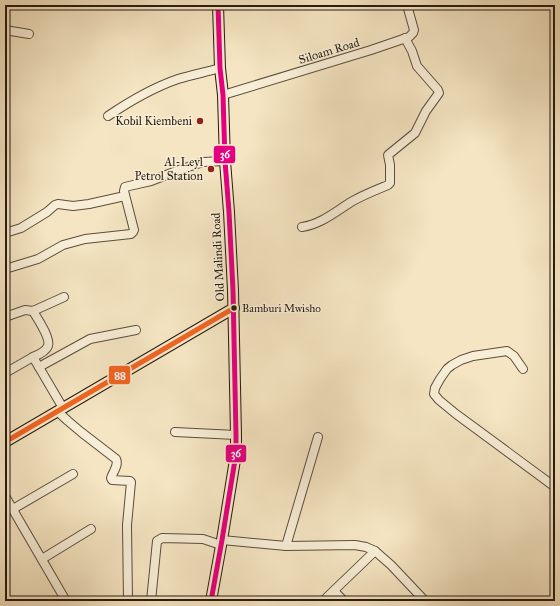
<svg xmlns="http://www.w3.org/2000/svg" width="560" height="606" font-family="'IM FELL Great Primer',serif">
  <rect width="100%" height="100%" fill="#f5e5c2"/>
  <filter id="stains"><feTurbulence type="fractalNoise" baseFrequency=".005" numOctaves="4"/><feColorMatrix values="0 0 0 0 .2 0 0 0 0 .09 0 0 0 0 .02 0 0 0 .5 -.17"/></filter>
  <radialGradient id="worn" r=".72"><stop offset=".6" stop-color="#630" stop-opacity="0"/><stop offset="1" stop-color="#630" stop-opacity=".3"/></radialGradient>
  <g fill="none" stroke-linecap="round" stroke-linejoin="round">
    <g stroke="#5a4e3c" stroke-width="10">
      <g id="minor">
        <polyline points="5,30 29,34"/>
        <polyline points="223,95 371,50 409,37 413,33 414,30 407,5"/>
        <path d="M108,116C130,101 152,88 178,79C191,75 206,72 220,68"/>
        <path d="M302,227C321,224 335,212 351,202C363,195 376,190 388,185L390,183V165L388,155L415,133L426,111L439,93L438,90L417,66L412,51L405,38"/>
        <polyline points="5,233 21,228 47,212 55,205 58,204 73,206 89,204 125,196"/>
        <polyline points="5,269 38,259 63,245 85,239 131,234 133,232 134,230 124,191 125,187 129,186 151,181 179,170 203,162 225,161"/>
        <path d="M33,311C37,318 51,338 48,346C46,351 38,355 33,357"/>
        <polyline points="5,317 25,310 33,311 64,297"/>
        <polyline points="39,367 90,339 136,330"/>
        <polyline points="523,369 514,356 507,351 473,356 461,360 452,365 447,369 440,379 435,388 434,394 439,400 456,414 555,487"/>
        <polyline points="5,373 33,357 63,408"/>
        <path d="M57,411L68,421L81,432L116,459C119,465 113,472 111,478L112,480L130,481L131,482L127,525L128,601"/>
        <polyline points="175,432 236,435"/>
        <polyline points="5,496 66,601"/>
        <polyline points="13,509 73,474"/>
        <polyline points="222,540 286,546 355,545 366,547 375,551 391,565 425,601"/>
        <polyline points="286,546 318,437"/>
        <polyline points="42,559 91,529"/>
        <polyline points="334,591 344,601"/>
        <polyline points="151,601 157,541 162,538 203,539 221,545"/>
        <polyline points="323,601 375,551"/>
      </g>
    </g>
    <g stroke="#271b10" stroke-width="12">
      <g id="major">
        <polyline points="5,442 234,308"/>
        <polyline points="211,601 222,540 234,466 236,455 236,435 233,290 229,212 225,161 223,95 220,68 218,5"/>
      </g>
    </g>
    <use href="#minor" stroke="#f8eed7" stroke-width="8"/>
    <use href="#major" stroke="#f5e5c2" stroke-width="10"/>
    <g stroke="#f8eed7" stroke-width="8">
      <polyline id="bus-1" points="5,442 234,308"/>
    </g>
    <g stroke="#f8eed7" stroke-width="8">
      <polyline id="bus-2" points="211,601 222,540 234,466 236,455 236,435 233,290 229,212 225,161 223,95 220,68 218,5"/>
    </g>
    <use href="#bus-1" stroke="#f26522" stroke-width="5"/>
    <use href="#bus-2" stroke="#e5007d" stroke-width="5"/>
  </g>
  <g fill="#8f2418" stroke="#f8eed7" stroke-width="1.5">
    <circle cx="200" cy="121" r="4"/>
    <circle cx="211" cy="169" r="4"/>
  </g>
  <circle fill="#271b10" stroke="#f8eed7" stroke-width="1.5" cx="234" cy="308" r="3.5"/>
  <g text-anchor="middle" stroke-width="3" stroke-linejoin="round" paint-order="stroke">
    <g font-size="11" fill="#271b10" stroke="#f8eed7" text-anchor="start">
      <text x="242" y="312">Bamburi Mwisho</text>
    </g>
    <g font-size="12" fill="#271b10" stroke="#f8eed7">
      <text transform="translate(329 51) rotate(-17)" y="4">Siloam Road</text>
      <text transform="translate(218 257) rotate(-93)" y="4">Old Malindi Road</text>
    </g>
    <g font-size="12" fill="#271b10" stroke="#f8eed7" text-anchor="end">
      <text x="192" y="125">Kobil Kiembeni</text>
      <text x="203" y="166">Al-Leyl<tspan x="203" dy="14">Petrol Station</tspan></text>
    </g>
  </g>
  <g stroke="#f8eed7" stroke-width="1.5">
    <rect x="213" y="145" width="23" height="19" rx="4" fill="#e5007d"/>
    <rect x="108" y="365" width="23" height="20" rx="4" fill="#f26522"/>
    <rect x="225" y="444" width="22" height="19" rx="4" fill="#e5007d"/>
  </g>
  <g font-size="11" text-anchor="middle" font-weight="bold" fill="#fff">
    <text x="225" y="158">36</text>
    <text x="120" y="379">88</text>
    <text x="236" y="457">36</text>
  </g>
  <rect width="560" height="606" fill="none" stroke="#f5e5c2" stroke-width="20"/>
  <rect x="6" y="6" width="548" height="594" fill="none" stroke="#271b10" stroke-width="2"/>
  <rect x="10" y="10" width="540" height="586" fill="none" stroke="#271b10"/>
  <rect width="100%" height="100%" filter="url(#stains)"/>
  <rect width="100%" height="100%" fill="url(#worn)"/>
</svg>
